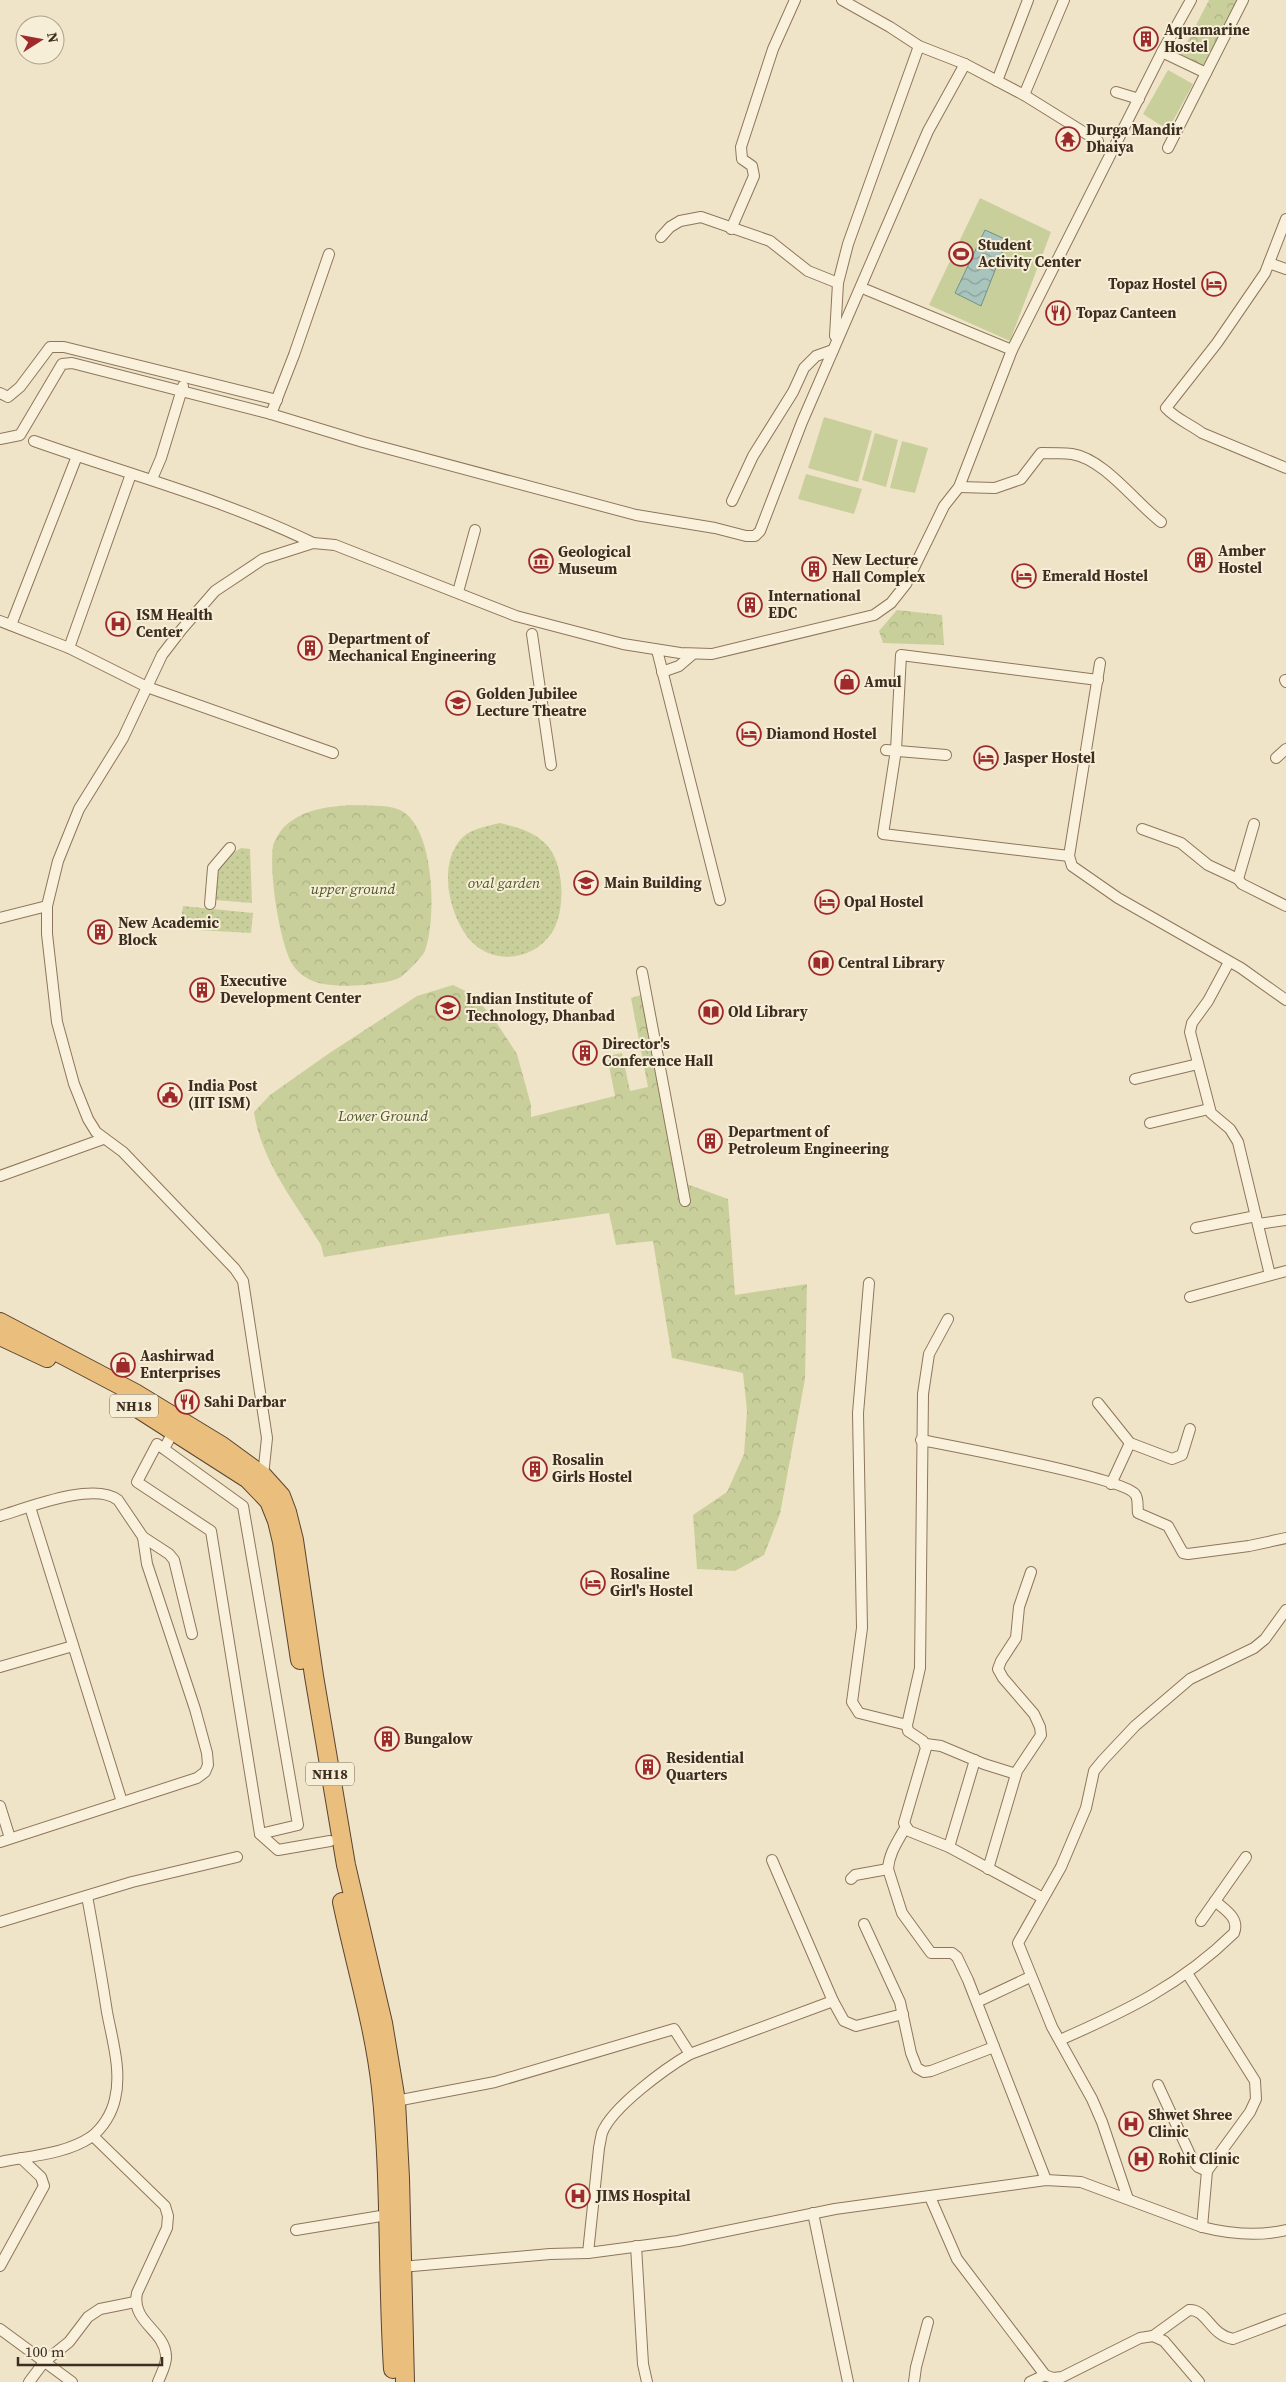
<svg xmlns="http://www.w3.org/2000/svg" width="1286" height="2382" font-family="'Source Serif 4',serif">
  <defs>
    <pattern id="grass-dots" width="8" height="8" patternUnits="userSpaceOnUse" patternTransform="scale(1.25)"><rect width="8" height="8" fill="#c9cf9b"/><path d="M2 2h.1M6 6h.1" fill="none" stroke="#aeb285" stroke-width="1.8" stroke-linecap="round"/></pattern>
    <pattern id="forest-crowns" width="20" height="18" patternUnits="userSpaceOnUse" patternTransform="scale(1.25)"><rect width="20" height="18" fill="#c9cf9b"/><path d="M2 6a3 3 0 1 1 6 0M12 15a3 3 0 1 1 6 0" fill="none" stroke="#aeb285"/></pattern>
    <pattern id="water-waves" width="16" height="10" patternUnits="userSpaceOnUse" patternTransform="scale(1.25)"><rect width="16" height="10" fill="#a9c4bc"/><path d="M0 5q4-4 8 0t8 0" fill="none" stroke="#8ba098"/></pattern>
  </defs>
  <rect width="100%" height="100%" fill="#f0e4c8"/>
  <g fill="url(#grass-dots)">
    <path d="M500,823C518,827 539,833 550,849C564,869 565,908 554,929C537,960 494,967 470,940C449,915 437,864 462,838C472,828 488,826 500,823Z"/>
    <polygon points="241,848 250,849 252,903 215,900 217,863"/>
    <polygon points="183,906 253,913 251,933 180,929"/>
  </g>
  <g fill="url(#forest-crowns)">
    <polygon points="1209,0 1237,0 1203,66 1181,54"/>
    <polygon points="897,610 942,615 944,645 883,643 879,631"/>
    <path d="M351,805C365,806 386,804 400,810C435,826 437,920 425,951C423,956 404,976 399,978C384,985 347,987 331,985C315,984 299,977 291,962C279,938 269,873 273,846C274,841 280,831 284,827C303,809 326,807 351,805Z"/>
    <path d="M453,985L474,995L498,1025L517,1054L531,1105V1117L615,1096L607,1056L622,1053L630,1091L648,1087L631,998L644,994L684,1183L728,1199L735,1295L807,1284L805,1379L780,1514L764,1555L735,1571L697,1569L693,1515L727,1492L744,1454L747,1411L743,1373L672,1358L653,1241L616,1245L609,1213L448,1236L324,1257L321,1245C296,1204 261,1161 254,1112L270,1095L328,1054L417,996Z"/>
  </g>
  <g fill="#c9cf9b">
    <polygon points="1168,70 1193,84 1168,130 1143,114"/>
    <polygon points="980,198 1051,232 1010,341 929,305"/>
    <polygon points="824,417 872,431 858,482 808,468"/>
    <polygon points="875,433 898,440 886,487 862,480"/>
    <polygon points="902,441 928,448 915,493 890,488"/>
    <polygon points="806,474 862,489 854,514 798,499"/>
  </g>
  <polygon fill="url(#water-waves)" stroke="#6f938a" points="985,230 1007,240 981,306 955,293"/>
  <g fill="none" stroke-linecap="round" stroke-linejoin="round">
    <g stroke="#8d765c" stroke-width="12">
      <g id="minor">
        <polyline points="842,0 890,27 919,46 965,64 1024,95 1098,141"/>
        <polyline points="1162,52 1206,73"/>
        <polyline points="997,81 1028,0"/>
        <polyline points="1116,92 1139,99"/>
        <polyline points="1024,95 1064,0"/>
        <polyline points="1168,148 1243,0"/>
        <path d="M1286,219L1265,273L1217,343L1166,408C1176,419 1190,424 1202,433L1286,468"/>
        <polyline points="731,229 754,176 752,166 742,159 741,147 773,49 795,0"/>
        <polyline points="661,237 670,227 680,221 701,217 770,241 808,271 838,283"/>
        <polyline points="1269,263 1286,269"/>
        <polyline points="867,290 1012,350"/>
        <polyline points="835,336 838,283 848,244 919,46"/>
        <polyline points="0,393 8,397 20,387 50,347 64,347 277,400"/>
        <polyline points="271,414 294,355 329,254"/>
        <polyline points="0,439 20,435 62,364 72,363 271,414 363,442 636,515 715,528 746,536 755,536 760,531 802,422 928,131 965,64"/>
        <path d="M34,441C127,474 223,499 313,543"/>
        <polyline points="152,479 161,458 183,386"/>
        <path d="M959,487L995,488L1021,479L1041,453C1051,453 1062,453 1072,454C1104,459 1135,502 1161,522"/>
        <polyline points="732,501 753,456 793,392 804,368 816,356 833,350"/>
        <polyline points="458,592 475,530"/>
        <polyline points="0,621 69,648 147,687 333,753"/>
        <polyline points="11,625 77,456"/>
        <polyline points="532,634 551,765"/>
        <polyline points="69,648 131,474"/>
        <polyline points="657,650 720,900"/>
        <polyline points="1100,663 1069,856 1072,866 1118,898 1241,968 1286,1000"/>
        <polyline points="662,672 679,666 693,654"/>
        <polyline points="1285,680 1286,682"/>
        <polyline points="886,750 946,755"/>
        <polyline points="1276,758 1286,749"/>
        <polyline points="1254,824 1238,879 1242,884 1286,906"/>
        <polyline points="1142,829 1181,843 1208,865 1238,879"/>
        <polyline points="1069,856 883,834 896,750 901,655 1098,680"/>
        <polyline points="210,904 213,868 230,848"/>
        <polyline points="0,918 47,906"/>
        <polyline points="1229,962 1208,1001 1192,1023 1190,1032 1211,1113 1230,1129 1238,1142 1270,1275"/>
        <polyline points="642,972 685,1201"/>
        <polyline points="1135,1079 1198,1064"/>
        <polyline points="1150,1123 1209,1109"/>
        <polyline points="0,1176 103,1139"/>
        <polyline points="1258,1224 1286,1220"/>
        <polyline points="1196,1228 1256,1216"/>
        <polyline points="869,1283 858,1413 862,1628 852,1702 859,1713 907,1725"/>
        <polyline points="1190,1297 1286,1271"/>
        <polyline points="948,1319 929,1354 923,1394 920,1668 907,1725 908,1731 923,1741 926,1748 904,1823 909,1831 949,1847 1043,1898"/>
        <polyline points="1098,1403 1130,1443 1172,1459 1182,1455 1190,1429"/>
        <path d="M921,1440C951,1446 1123,1478 1135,1494C1139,1499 1137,1507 1138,1513L1168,1526L1183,1553L1188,1554L1249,1546L1286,1538"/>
        <polyline points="164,1449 157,1444 137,1482 211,1531 260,1834 298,1825 243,1506 164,1449 174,1430"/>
        <polyline points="263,1476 267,1438 243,1281 235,1269 123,1152 96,1132 88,1119 74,1084 57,1022 47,934 47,906 58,861 79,809 123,738 162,655 182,629 215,591 263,559 313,543 335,545 516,616 623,644 680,653 712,654 874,615 891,603 906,584 944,506 959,487 1012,350 1162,52 1191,0"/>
        <polyline points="1111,1484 1130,1443"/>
        <polyline points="30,1507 122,1802"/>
        <path d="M0,1516C27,1508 94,1481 118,1500L143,1537L169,1554L174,1560L192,1634"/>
        <polyline points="0,1667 73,1646"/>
        <polyline points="926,1744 941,1746 984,1764 1016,1774"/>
        <polyline points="0,1806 10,1838"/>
        <path d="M905,1828C898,1841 889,1853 888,1869L902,1913L931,1953H952L957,1957L968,1980L1046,2180"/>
        <polyline points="260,1834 278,1850 330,1841"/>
        <polyline points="0,1842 197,1778 205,1772 208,1765 207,1753 195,1709 147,1564 143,1537"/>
        <polyline points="949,1847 975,1760"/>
        <polyline points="772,1860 833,2001 844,2021 856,2026 903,2014"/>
        <polyline points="988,1869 1017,1771 1041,1735 1040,1727 1034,1714 1003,1678 998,1669 1001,1661 1016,1638 1019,1607 1031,1572"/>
        <polyline points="851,1879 855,1875 888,1869"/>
        <polyline points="1201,1921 1246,1857"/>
        <polyline points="0,1922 132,1882 237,1857"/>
        <polyline points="864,1924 900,2002 911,2053 917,2068 924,2072 931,2071 994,2047"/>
        <polyline points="1187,1973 1255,2081 1256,2099 1250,2112 1207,2171 1202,2227"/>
        <polyline points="977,2002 1030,1977"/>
        <path d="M1060,2040C1126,2011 1181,1985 1234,1933C1240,1918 1225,1910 1215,1901"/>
        <polyline points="1158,2085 1193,2161 1198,2167 1207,2171"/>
        <polyline points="396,2101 495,2082 674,2029 690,2054"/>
        <path d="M93,2136L165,2206L168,2216L167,2228L137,2293C131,2322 164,2330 166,2355C167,2364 161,2374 158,2382"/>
        <path d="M0,2162C30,2156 66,2154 91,2137C103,2128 112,2113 115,2099C122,2071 112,2039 107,2012C101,1973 94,1934 87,1896"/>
        <polyline points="930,2197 957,2259 1045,2375 1053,2378 1062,2377 1140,2338 1153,2336 1164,2341 1199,2382"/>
        <polyline points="1128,2199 1102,2122 1092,2099 1052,2027 1018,1943 1061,1867 1086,1808 1094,1771 1103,1760 1135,1726 1190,1679 1254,1648 1265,1639 1286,1610"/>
        <polyline points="813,2213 848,2382"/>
        <polyline points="296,2230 387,2215"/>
        <polyline points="636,2246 643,2364 647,2382"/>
        <path d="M588,2253L599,2148C600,2143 601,2137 602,2133C612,2107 666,2068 690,2054L833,2001"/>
        <polyline points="0,2266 44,2186 41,2177 21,2158"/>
        <path d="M401,2267L550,2254L588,2253L678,2241L835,2209L1046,2180L1081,2182L1202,2227C1230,2234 1258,2237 1286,2230"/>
        <polyline points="0,2329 72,2382"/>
        <path d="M1153,2336L1189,2310C1207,2309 1210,2335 1233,2339L1286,2319"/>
        <polyline points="29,2382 44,2362 69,2342 88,2317 100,2309 135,2302"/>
        <polyline points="914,2382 916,2367 928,2322"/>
        <polyline points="1030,2382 1045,2375"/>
      </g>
    </g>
    <g stroke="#5b4430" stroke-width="20">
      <g id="trunk">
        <polyline points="0,1322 135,1393 222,1446 263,1476 281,1496 287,1512 294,1540 314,1676 346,1865 383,2023 396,2101 400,2178 405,2382"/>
        <polyline points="0,1336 47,1358"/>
        <polyline points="131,1404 248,1479 269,1501 277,1521 282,1542 300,1660"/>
        <path d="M342,1902C355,1964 374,2025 381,2088C391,2181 387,2276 393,2369"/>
      </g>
    </g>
    <use href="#minor" stroke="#faf1dc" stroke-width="10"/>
    <use href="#trunk" stroke="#eabe7c" stroke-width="18"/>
  </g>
  <defs>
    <g id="building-ring" transform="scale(1.25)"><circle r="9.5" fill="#f7eed8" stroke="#9e2a2b" stroke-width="1.5"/><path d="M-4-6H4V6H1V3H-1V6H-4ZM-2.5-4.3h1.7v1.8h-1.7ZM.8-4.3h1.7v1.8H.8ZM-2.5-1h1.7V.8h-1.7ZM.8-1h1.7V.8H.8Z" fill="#9e2a2b"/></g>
    <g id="temple-ring" transform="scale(1.25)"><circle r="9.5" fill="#f7eed8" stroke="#9e2a2b" stroke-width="1.5"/><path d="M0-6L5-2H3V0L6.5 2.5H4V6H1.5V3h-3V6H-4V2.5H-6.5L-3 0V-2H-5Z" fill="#9e2a2b"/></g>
    <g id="stadium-ring" transform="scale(1.25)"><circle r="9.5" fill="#f7eed8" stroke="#9e2a2b" stroke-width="1.5"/><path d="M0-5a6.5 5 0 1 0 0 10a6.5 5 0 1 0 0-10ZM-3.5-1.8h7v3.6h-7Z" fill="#9e2a2b"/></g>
    <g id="hotel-ring" transform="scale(1.25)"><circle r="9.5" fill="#f7eed8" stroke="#9e2a2b" stroke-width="1.5"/><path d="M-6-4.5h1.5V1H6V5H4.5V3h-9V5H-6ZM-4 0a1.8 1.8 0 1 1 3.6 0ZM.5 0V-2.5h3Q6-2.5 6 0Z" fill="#9e2a2b"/></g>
    <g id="restaurant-ring" transform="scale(1.25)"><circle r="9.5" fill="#f7eed8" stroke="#9e2a2b" stroke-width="1.5"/><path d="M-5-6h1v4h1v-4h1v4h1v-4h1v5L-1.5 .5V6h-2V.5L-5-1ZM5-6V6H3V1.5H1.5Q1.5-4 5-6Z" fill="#9e2a2b"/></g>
    <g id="museum-ring" transform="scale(1.25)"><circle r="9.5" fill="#f7eed8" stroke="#9e2a2b" stroke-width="1.5"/><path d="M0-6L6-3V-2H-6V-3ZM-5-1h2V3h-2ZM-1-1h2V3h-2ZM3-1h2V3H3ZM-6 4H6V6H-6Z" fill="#9e2a2b"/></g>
    <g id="hospital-ring" transform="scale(1.25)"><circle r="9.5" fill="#f7eed8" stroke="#9e2a2b" stroke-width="1.5"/><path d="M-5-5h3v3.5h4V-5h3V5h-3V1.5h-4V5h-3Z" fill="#9e2a2b"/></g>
    <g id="shop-ring" transform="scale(1.25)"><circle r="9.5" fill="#f7eed8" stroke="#9e2a2b" stroke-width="1.5"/><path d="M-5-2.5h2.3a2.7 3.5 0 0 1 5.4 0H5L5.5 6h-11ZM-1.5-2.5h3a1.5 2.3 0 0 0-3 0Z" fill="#9e2a2b"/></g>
    <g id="university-ring" transform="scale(1.25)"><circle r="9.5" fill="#f7eed8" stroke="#9e2a2b" stroke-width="1.5"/><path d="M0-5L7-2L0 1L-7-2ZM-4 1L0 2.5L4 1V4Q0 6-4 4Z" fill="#9e2a2b"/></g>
    <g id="library-ring" transform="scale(1.25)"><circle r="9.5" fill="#f7eed8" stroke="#9e2a2b" stroke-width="1.5"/><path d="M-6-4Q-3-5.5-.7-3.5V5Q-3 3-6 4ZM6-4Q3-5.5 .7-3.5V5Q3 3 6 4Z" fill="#9e2a2b"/></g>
    <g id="civic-ring" transform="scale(1.25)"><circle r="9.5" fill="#f7eed8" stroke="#9e2a2b" stroke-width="1.5"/><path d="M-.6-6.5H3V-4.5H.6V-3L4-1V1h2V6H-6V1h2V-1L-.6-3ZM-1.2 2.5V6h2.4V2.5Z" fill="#9e2a2b"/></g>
  </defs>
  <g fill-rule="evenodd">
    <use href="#building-ring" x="1146" y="39"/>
    <use href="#temple-ring" x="1068" y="139"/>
    <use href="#stadium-ring" x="961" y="254"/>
    <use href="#hotel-ring" x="1214" y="284"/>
    <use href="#restaurant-ring" x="1058" y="313"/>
    <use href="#building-ring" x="1200" y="560"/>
    <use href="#museum-ring" x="541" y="561"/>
    <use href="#building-ring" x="814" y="569"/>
    <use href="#hotel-ring" x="1024" y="576"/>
    <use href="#building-ring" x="750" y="605"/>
    <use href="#hospital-ring" x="118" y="624"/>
    <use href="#building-ring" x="310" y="648"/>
    <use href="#shop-ring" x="847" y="682"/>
    <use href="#university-ring" x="458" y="703"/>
    <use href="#hotel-ring" x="749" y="734"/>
    <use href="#hotel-ring" x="986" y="758"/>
    <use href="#university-ring" x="586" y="883"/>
    <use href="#hotel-ring" x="827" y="902"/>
    <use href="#building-ring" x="100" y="932"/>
    <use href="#library-ring" x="821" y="963"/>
    <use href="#building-ring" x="202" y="990"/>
    <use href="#university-ring" x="448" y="1008"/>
    <use href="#library-ring" x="711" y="1012"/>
    <use href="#building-ring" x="585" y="1053"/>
    <use href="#civic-ring" x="170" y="1095"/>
    <use href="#building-ring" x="710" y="1141"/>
    <use href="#shop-ring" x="123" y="1365"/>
    <use href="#restaurant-ring" x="187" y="1402"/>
    <use href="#building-ring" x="535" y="1469"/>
    <use href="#hotel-ring" x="593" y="1583"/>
    <use href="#building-ring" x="387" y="1739"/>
    <use href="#building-ring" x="648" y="1767"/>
    <use href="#hospital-ring" x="1131" y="2124"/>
    <use href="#hospital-ring" x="1141" y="2159"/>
    <use href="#hospital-ring" x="578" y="2196"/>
  </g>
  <g text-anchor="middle" stroke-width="4" stroke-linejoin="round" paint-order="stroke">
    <g fill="#f7eed8" stroke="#756857" stroke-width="1">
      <rect x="110" y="1394.5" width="48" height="23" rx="4"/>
      <rect x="306" y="1762.5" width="48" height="23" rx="4"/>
    </g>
    <g font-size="14" font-weight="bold" fill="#3d2e20">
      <text x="134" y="1411">NH18</text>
      <text x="330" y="1779">NH18</text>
    </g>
    <g font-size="15" font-weight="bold" fill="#3d2e20" stroke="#f7eed8" text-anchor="start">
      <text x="1164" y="35">Aquamarine<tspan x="1164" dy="17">Hostel</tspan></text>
      <text x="1086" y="135">Durga Mandir<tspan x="1086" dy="17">Dhaiya</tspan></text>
      <text x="978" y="250">Student<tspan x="978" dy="17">Activity Center</tspan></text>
      <text x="1196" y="289" text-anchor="end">Topaz Hostel</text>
      <text x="1076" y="318">Topaz Canteen</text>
      <text x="1218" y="556">Amber<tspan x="1218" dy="17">Hostel</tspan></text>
      <text x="558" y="557">Geological<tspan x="558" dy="17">Museum</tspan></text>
      <text x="832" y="565">New Lecture<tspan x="832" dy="17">Hall Complex</tspan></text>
      <text x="1042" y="581">Emerald Hostel</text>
      <text x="768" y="601">International<tspan x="768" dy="17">EDC</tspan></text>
      <text x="136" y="620">ISM Health<tspan x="136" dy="17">Center</tspan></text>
      <text x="328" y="644">Department of<tspan x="328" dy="17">Mechanical Engineering</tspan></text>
      <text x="864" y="687">Amul</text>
      <text x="476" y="699">Golden Jubilee<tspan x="476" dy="17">Lecture Theatre</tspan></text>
      <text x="766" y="739">Diamond Hostel</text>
      <text x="1004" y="763">Jasper Hostel</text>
      <text x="604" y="888">Main Building</text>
      <text x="844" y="907">Opal Hostel</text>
      <text x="118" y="928">New Academic<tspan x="118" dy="17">Block</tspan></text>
      <text x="838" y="968">Central Library</text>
      <text x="220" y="986">Executive<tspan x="220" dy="17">Development Center</tspan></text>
      <text x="466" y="1004">Indian Institute of<tspan x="466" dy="17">Technology, Dhanbad</tspan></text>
      <text x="728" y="1017">Old Library</text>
      <text x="602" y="1049">Director's<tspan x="602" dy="17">Conference Hall</tspan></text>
      <text x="188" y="1091">India Post<tspan x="188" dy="17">(IIT ISM)</tspan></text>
      <text x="728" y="1137">Department of<tspan x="728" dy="17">Petroleum Engineering</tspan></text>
      <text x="140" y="1361">Aashirwad<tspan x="140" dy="17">Enterprises</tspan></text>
      <text x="204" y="1407">Sahi Darbar</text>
      <text x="552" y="1465">Rosalin<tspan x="552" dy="17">Girls Hostel</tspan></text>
      <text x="610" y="1579">Rosaline<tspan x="610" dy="17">Girl's Hostel</tspan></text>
      <text x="404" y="1744">Bungalow</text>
      <text x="666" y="1763">Residential<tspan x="666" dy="17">Quarters</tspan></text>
      <text x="1148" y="2120">Shwet Shree<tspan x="1148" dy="17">Clinic</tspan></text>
      <text x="1158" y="2164">Rohit Clinic</text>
      <text x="596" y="2201">JIMS Hospital</text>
    </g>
    <g font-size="15" font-style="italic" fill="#4d5a26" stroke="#f7eed8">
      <text x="504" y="888">oval garden</text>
      <text x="353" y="894">upper ground</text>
      <text x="383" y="1121">Lower Ground</text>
    </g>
  </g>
  <g transform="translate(40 40) rotate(79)"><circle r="24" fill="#f7eed8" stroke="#ada18e"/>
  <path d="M0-4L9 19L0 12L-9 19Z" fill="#9e2a2b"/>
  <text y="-8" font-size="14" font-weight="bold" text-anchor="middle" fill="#3d2e20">N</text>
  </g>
  <path d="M18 2357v8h144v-8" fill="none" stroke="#3d2e20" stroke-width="2.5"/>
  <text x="25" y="2357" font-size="15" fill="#3d2e20" stroke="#f7eed8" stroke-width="4" paint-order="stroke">100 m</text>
</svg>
